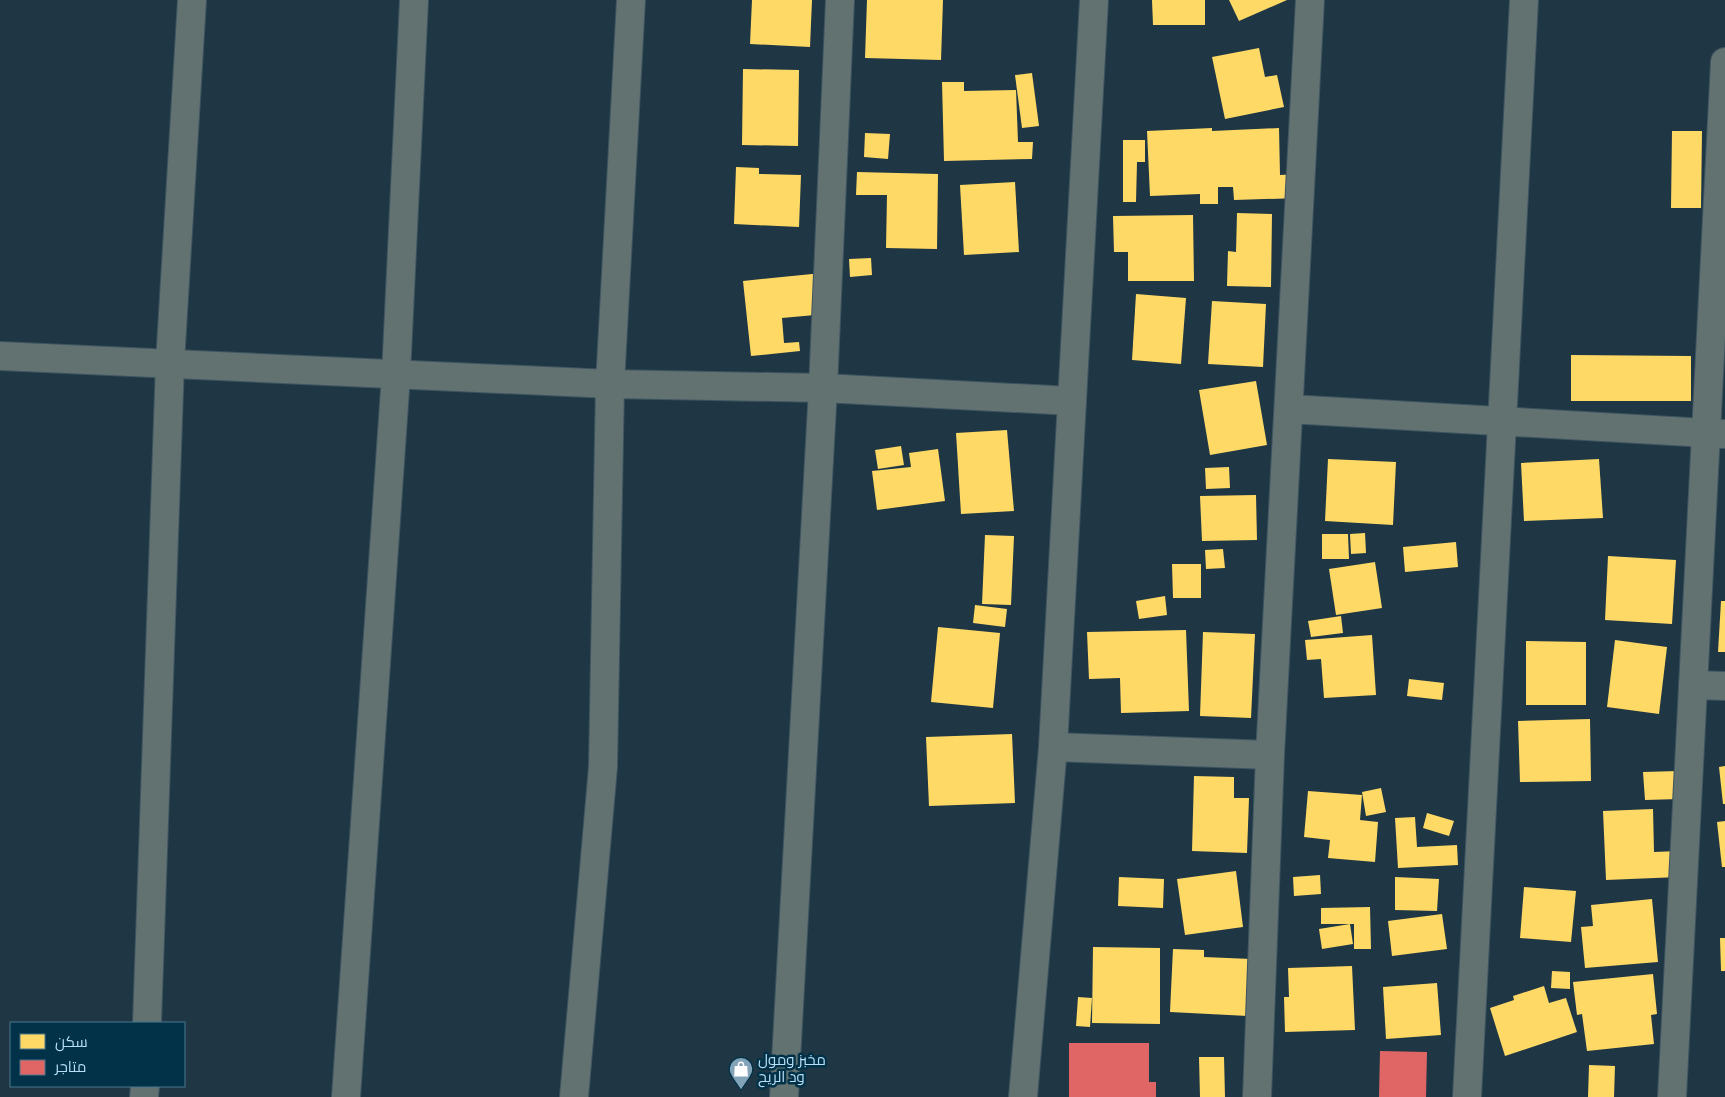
<svg xmlns="http://www.w3.org/2000/svg" width="1725" height="1097" font-family="Montserrat,Cairo,sans-serif">
  <rect width="100%" height="100%" fill="#1f3744"/>
  <g fill="#ffd966">
    <polygon points="752,0 812,0 810,47 750,44"/>
    <polygon points="867,0 943,0 941,60 865,58"/>
    <polygon points="1152,0 1205,0 1205,25 1153,25"/>
    <polygon points="1229,0 1287,0 1239,21"/>
    <polygon points="1259,48 1265,77 1277,75 1284,107 1225,119 1212,57"/>
    <polygon points="743,69 799,70 798,146 742,145"/>
    <polygon points="1032,73 1039,126 1022,128 1015,75"/>
    <polygon points="942,82 964,82 964,91 1016,90 1018,142 1033,142 1032,159 944,161"/>
    <polygon points="1212,128 1212,131 1279,128 1280,175 1298,174 1299,198 1234,200 1233,187 1218,187 1218,204 1200,204 1200,194 1150,196 1147,131"/>
    <polygon points="1672,131 1702,131 1701,208 1671,208"/>
    <polygon points="865,133 890,134 888,159 864,157"/>
    <polygon points="1123,140 1145,140 1145,162 1137,162 1136,202 1123,202"/>
    <polygon points="736,167 759,168 759,174 801,175 799,227 734,224"/>
    <polygon points="857,172 938,174 937,249 886,248 887,195 856,195"/>
    <polygon points="1015,182 1019,252 964,255 960,185"/>
    <polygon points="1237,213 1272,214 1271,287 1227,286 1228,251 1236,252"/>
    <polygon points="1193,215 1194,281 1128,281 1128,252 1114,252 1113,216"/>
    <polygon points="871,258 872,275 850,277 849,259"/>
    <polygon points="822,273 826,314 782,318 784,343 799,342 800,351 751,356 743,281"/>
    <polygon points="1136,294 1186,298 1181,364 1132,360"/>
    <polygon points="1212,301 1266,304 1263,367 1208,364"/>
    <polygon points="1571,355 1691,356 1691,401 1571,401"/>
    <polygon points="1256,381 1267,445 1210,455 1199,390"/>
    <polygon points="1007,430 1014,511 961,514 956,433"/>
    <polygon points="901,446 904,465 878,469 875,450"/>
    <polygon points="938,449 945,501 877,510 872,471 911,467 909,453"/>
    <polygon points="1328,459 1396,462 1393,525 1325,521"/>
    <polygon points="1599,459 1603,518 1524,521 1521,463"/>
    <polygon points="1229,467 1230,488 1206,489 1205,468"/>
    <polygon points="1256,495 1257,540 1202,541 1200,496"/>
    <polygon points="1365,533 1366,553 1351,554 1350,534"/>
    <polygon points="1322,534 1348,534 1349,559 1322,559"/>
    <polygon points="985,535 1014,536 1011,605 982,604"/>
    <polygon points="1456,542 1458,567 1405,572 1403,547"/>
    <polygon points="1223,549 1225,568 1206,569 1205,550"/>
    <polygon points="1608,556 1676,560 1672,624 1605,620"/>
    <polygon points="1375,562 1382,608 1336,615 1329,569"/>
    <polygon points="1172,564 1201,564 1201,598 1173,598"/>
    <polygon points="1165,596 1167,615 1139,619 1136,601"/>
    <polygon points="1721,601 1725,601 1725,652 1718,652"/>
    <polygon points="975,605 1007,609 1005,627 973,623"/>
    <polygon points="1341,616 1343,633 1311,637 1308,621"/>
    <polygon points="938,627 1000,633 993,708 931,702"/>
    <polygon points="1186,630 1189,711 1121,713 1120,678 1089,679 1087,632"/>
    <polygon points="1203,632 1255,634 1251,718 1200,716"/>
    <polygon points="1372,635 1376,695 1324,698 1321,659 1307,660 1305,640"/>
    <polygon points="1615,640 1667,647 1659,714 1607,707"/>
    <polygon points="1526,641 1586,642 1586,705 1526,705"/>
    <polygon points="1409,679 1444,683 1442,700 1407,696"/>
    <polygon points="1590,719 1591,781 1520,782 1518,721"/>
    <polygon points="1012,734 1015,803 929,806 926,737"/>
    <polygon points="1725,766 1725,804 1723,804 1719,767"/>
    <polygon points="1678,771 1679,799 1645,800 1643,772"/>
    <polygon points="1194,776 1234,777 1234,798 1249,798 1247,853 1192,851"/>
    <polygon points="1381,788 1386,812 1366,816 1362,792"/>
    <polygon points="1308,791 1362,795 1360,820 1378,822 1375,862 1328,858 1330,840 1304,837"/>
    <polygon points="1653,809 1654,852 1678,851 1679,877 1606,880 1603,811"/>
    <polygon points="1427,813 1454,821 1449,836 1423,828"/>
    <polygon points="1415,817 1417,847 1457,845 1458,865 1398,868 1395,818"/>
    <polygon points="1725,821 1725,867 1722,867 1717,822"/>
    <polygon points="1236,871 1243,927 1185,935 1177,879"/>
    <polygon points="1320,875 1321,894 1294,896 1293,877"/>
    <polygon points="1119,877 1164,879 1163,908 1118,906"/>
    <polygon points="1395,877 1439,879 1437,911 1395,910"/>
    <polygon points="1524,887 1576,891 1571,942 1520,938"/>
    <polygon points="1652,899 1658,962 1585,968 1581,927 1593,926 1591,905"/>
    <polygon points="1370,907 1371,949 1354,949 1354,924 1321,924 1321,908"/>
    <polygon points="1442,914 1447,949 1392,956 1388,921"/>
    <polygon points="1350,924 1353,944 1322,949 1319,929"/>
    <polygon points="1720,938 1725,938 1725,971 1721,971"/>
    <polygon points="1093,947 1160,948 1160,1024 1092,1023"/>
    <polygon points="1173,949 1204,950 1204,957 1251,959 1248,1016 1170,1012"/>
    <polygon points="1352,966 1355,1030 1285,1032 1284,997 1289,997 1288,968"/>
    <polygon points="1552,971 1570,972 1570,989 1551,988"/>
    <polygon points="1653,974 1657,1014 1651,1015 1654,1044 1587,1051 1582,1014 1577,1015 1573,982"/>
    <polygon points="1437,983 1441,1035 1386,1039 1383,987"/>
    <polygon points="1544,986 1549,1003 1566,998 1577,1032 1505,1056 1490,1008 1514,1000 1513,996"/>
    <polygon points="1078,997 1092,998 1090,1027 1076,1026"/>
    <polygon points="1199,1057 1224,1057 1225,1097 1200,1097"/>
    <polygon points="1589,1065 1615,1066 1614,1097 1588,1097"/>
  </g>
  <g fill="#e06666">
    <polygon points="1069,1043 1149,1043 1149,1082 1156,1082 1156,1097 1069,1097"/>
    <polygon points="1380,1051 1427,1052 1426,1097 1379,1097"/>
  </g>
  <g fill="none" stroke-linecap="round" stroke-linejoin="round">
    <g stroke="#3e5461" stroke-width="30">
      <g id="minor">
        <polyline points="0,356 610,384 823,388 1072,401"/>
        <polyline points="1289,409 1724,434"/>
        <polyline points="1693,685 1725,686"/>
        <polyline points="1053,747 1270,755"/>
        <polyline points="147,1023 170,363 192,0"/>
        <polyline points="144,1097 145,1086"/>
        <polyline points="346,1097 396,375 414,0"/>
        <polyline points="574,1097 603,767 610,384 631,0"/>
        <polyline points="784,1097 823,388 840,0"/>
        <polyline points="1023,1097 1053,747 1094,0"/>
        <polyline points="1257,1097 1270,755 1310,0"/>
        <polyline points="1467,1097 1524,0"/>
        <polyline points="1672,1097 1725,62"/>
      </g>
    </g>
    <use href="#minor" stroke="#627271" stroke-width="28"/>
  </g>
  <defs>
    <g id="shop-pin" transform="scale(1.25)"><path d="M0 17L-7.5 6A9.5 9.5 0 1 1 7.5 6Z" fill="#83a4b8" stroke="#023248"/><path d="M-5-2.5h2.3a2.7 3.5 0 0 1 5.4 0H5L5.5 6h-11ZM-1.5-2.5h3a1.5 2.3 0 0 0-3 0Z" fill="#fff"/></g>
  </defs>
  <g fill-rule="evenodd">
    <use href="#shop-pin" x="741" y="1069"/>
  </g>
  <g text-anchor="middle" stroke-width="5" stroke-linejoin="round" paint-order="stroke">
    <g font-size="15" fill="#b9dff6" stroke="#023248" text-anchor="start">
      <text x="758" y="1065">مخبز ومول<tspan x="758" dy="17">ود الريح</tspan></text>
    </g>
  </g>
  <rect x="10" y="1022" width="175" height="65" fill="#023248" stroke="#4b778e"/>
  <rect x="20" y="1034" width="25" height="15" fill="#ffd966" stroke="#4b778e"/>
  <text x="55" y="1047" font-size="15" fill="#b9dff6">سكن</text>
  <rect x="20" y="1060" width="25" height="15" fill="#e06666" stroke="#4b778e"/>
  <text x="55" y="1072" font-size="15" fill="#b9dff6">متاجر</text>
</svg>
